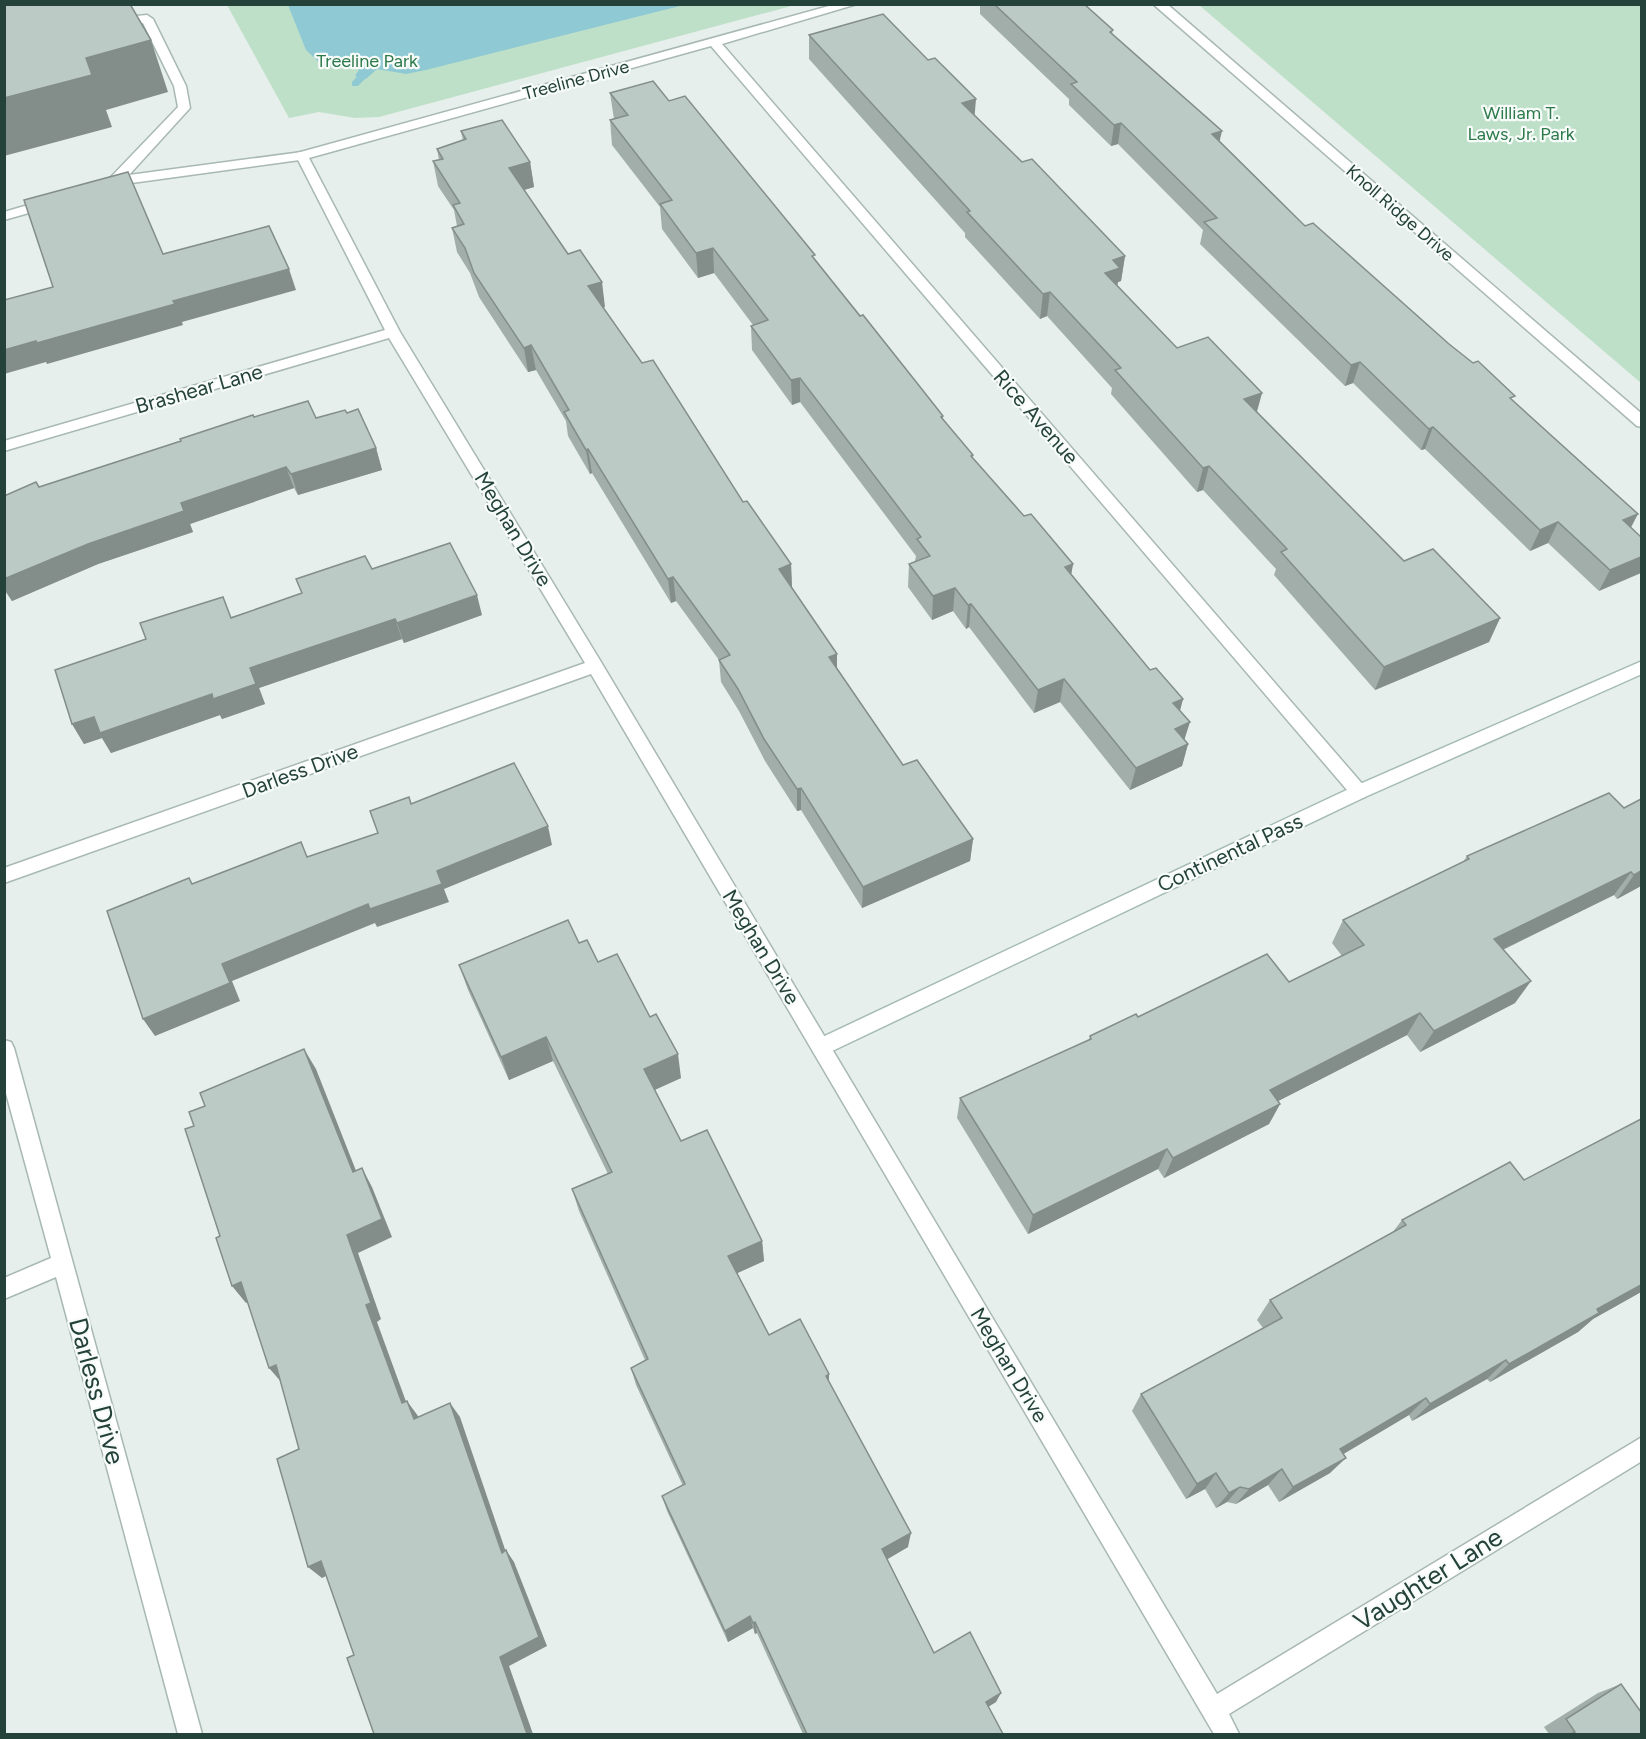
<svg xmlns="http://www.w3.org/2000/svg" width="1646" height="1739" font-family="Figtree,sans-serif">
  <rect width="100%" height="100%" fill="#e6efeb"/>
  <g fill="#bfe0c8">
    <polygon points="227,5 795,5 379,117 355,118 319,112 289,118"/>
    <polygon points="1199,5 1641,5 1641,383"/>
  </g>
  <polygon fill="#8ec9d4" points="288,5 684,5 426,70 406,74 377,69 366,79 355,76 361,66 355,60 323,66 306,50"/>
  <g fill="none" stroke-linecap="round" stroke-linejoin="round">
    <polygon fill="#8ec9d4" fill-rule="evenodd" points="365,62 371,62 374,70 358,86 352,86 352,82 364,69"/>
    <g stroke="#a8b8b2" stroke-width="3">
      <g id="lane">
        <polygon points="147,15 153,19 186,86 190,108 129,175 302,152 308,156 307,159 117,185 110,184 109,181 110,178 178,107 174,86 143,23 114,26 108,22 114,18"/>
        <polygon points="52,198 57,199 59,202 57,205 4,220 4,212"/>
      </g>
    </g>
    <g stroke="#a8b8b2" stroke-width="3">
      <g id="street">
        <polygon points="836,4 857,4 722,44 1365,787 1368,792 1365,797 1359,799 1353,797 711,46 309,158 400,332 601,662 1217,1694 1642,1437 1642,1461 1229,1714 1239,1734 1214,1734 591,674 4,883 4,868 585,663 389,338 4,451 4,441 385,330 296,156 297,153"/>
        <polygon points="1153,4 1167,4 1642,414 1642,427 1637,426"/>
        <polygon points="4,1040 11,1042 14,1048 202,1734 178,1734 56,1277 4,1299 4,1278 51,1258 4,1086"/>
      </g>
    </g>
    <g stroke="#a4bbb3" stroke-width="3">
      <polygon id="secondary" points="1642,661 1642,674 1365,797 828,1053 821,1056 814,1053 811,1047 814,1041 1353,787"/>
    </g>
    <use href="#lane" fill="#fff" fill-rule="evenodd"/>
    <use href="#street" fill="#fff" fill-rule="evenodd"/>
    <use href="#secondary" fill="#fff" fill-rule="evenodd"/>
  </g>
  <g fill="#a1aea9">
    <polygon points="980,4 1084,4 1113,30 1112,34 1305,226 1513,401 1631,527 1641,537 1599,591 1548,543 1530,551 1425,449 1421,450 1353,383 1345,386 1200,244 1203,230 1118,144 1111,146 1069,105 1069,99 980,14"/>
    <polygon points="809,35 974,115 1022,162 1125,256 1121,281 1118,282 1117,285 1177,348 1262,393 1257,412 1404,561 1500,618 1489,642 1375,690 1274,575 1276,569 1203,490 1197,492 1111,394 1112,388 1047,316 1040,319 965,237 965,233 809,59"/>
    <polygon points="610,93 669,101 815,260 943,416 943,419 973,455 973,458 1024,516 1073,564 1071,574 1150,670 1183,699 1180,710 1185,740 1188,744 1182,766 1130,790 1060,702 1034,713 969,627 966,629 953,611 932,620 908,587 909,564 915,561 916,556 800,402 792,405 752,350 751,326 753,325 714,273 698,278 662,229 660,207 612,145 610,120 614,119"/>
    <polygon points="461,131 530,162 534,187 524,190 605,307 603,307 642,363 743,502 791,564 792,588 837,654 837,669 903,765 973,839 970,861 862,908 801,810 797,811 765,761 739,711 721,682 719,660 676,601 671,603 592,473 590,474 568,436 566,421 536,370 528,372 479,297 470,273 457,252 452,228 457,226 454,210 438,186 433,161 439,160 437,149 463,141"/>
    <polygon points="347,413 376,448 382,470 298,495 294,488 190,524 193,532 98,564 12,601 4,589 4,496 39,487 254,417 316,418"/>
    <polygon points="372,569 482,615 404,643 402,639 259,688 265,704 222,719 220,715 111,753 102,738 84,744 72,724 231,617 302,594 296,579"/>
    <polygon points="1609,793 1641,886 1617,899 1614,895 1503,950 1515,1003 1420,1052 1407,1035 1278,1101 1280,1104 1269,1124 1164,1178 1158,1169 1028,1234 957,1118 960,1098 1089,1040 1090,1036 1138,1017 1289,982 1342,956 1332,943 1343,920 1463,862 1467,856"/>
    <polygon points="579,943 598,962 681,1078 654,1090 681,1141 762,1241 764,1261 737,1273 769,1335 829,1374 829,1383 908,1547 887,1559 934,1653 996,1702 988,1707 1003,1734 803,1734 757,1633 755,1634 753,1628 728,1642 667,1511 662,1496 683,1486 636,1385 631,1368 645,1360 579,1211 572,1189 608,1174 553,1061 509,1080 468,990 459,965"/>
    <polygon points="1641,1119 1641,1292 1593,1319 1578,1332 1490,1382 1487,1379 1412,1421 1409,1415 1343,1454 1330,1473 1279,1502 1268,1485 1236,1504 1227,1502 1216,1508 1205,1489 1186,1499 1132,1411 1141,1394 1263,1328 1257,1320 1270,1300 1392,1233 1402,1220 1524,1180"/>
    <polygon points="1621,1684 1641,1734 1549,1734 1544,1727 1598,1693"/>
  </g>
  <g fill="#838d89">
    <polygon points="151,40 168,92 106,110 112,127 4,156 4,98 86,58"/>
    <polygon points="976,99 974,123 962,103"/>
    <polygon points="1121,123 1118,144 1111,146 1114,125"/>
    <polygon points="1222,131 1217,152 1212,134"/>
    <polygon points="530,162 534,187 514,193 509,168"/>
    <polygon points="713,248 714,273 698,278 696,253"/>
    <polygon points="1125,256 1121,281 1118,282 1116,292 1105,273 1113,260"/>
    <polygon points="289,269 296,290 182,322 183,325 47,364 46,362 4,374 4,350 173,301"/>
    <polygon points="602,282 605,307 592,311 588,286"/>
    <polygon points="1050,292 1047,316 1040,319 1043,294"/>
    <polygon points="531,345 536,370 528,372 524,348"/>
    <polygon points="1360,362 1353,383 1345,386 1351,365"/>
    <polygon points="800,378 800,402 792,405 791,380"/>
    <polygon points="1262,393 1255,417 1244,399"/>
    <polygon points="1433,427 1425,449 1421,450 1429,429"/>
    <polygon points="376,448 382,470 298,495 291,474"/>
    <polygon points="588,449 592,473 590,474 586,450"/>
    <polygon points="1209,466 1203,490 1197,492 1203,468"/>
    <polygon points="286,467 294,488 190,524 193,532 98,564 12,601 4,589 4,579 181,503"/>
    <polygon points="1638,514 1627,535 1623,520"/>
    <polygon points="1558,522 1548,543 1530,551 1540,530"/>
    <polygon points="1641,557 1641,573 1599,591 1610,570"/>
    <polygon points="791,564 792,588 779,569"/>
    <polygon points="1073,564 1069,587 1065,567"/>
    <polygon points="673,577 676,601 671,603 668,579"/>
    <polygon points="955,588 953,611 932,620 933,596"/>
    <polygon points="477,595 482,615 404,643 397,623"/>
    <polygon points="971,604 969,627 966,629 968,605"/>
    <polygon points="1500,618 1489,642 1375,690 1384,667"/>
    <polygon points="395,619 402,639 259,688 265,704 222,719 220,715 111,753 102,738 84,744 72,724 250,668"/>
    <polygon points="837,654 837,676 829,657"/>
    <polygon points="1064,679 1060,702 1034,713 1038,690"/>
    <polygon points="1183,699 1177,722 1173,703"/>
    <polygon points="1190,722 1183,744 1175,729"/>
    <polygon points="1188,744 1182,766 1130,790 1136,768"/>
    <polygon points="801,788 801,810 797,811 797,789"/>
    <polygon points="548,826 552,845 444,889 449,902 377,927 375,923 232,981 240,1001 155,1036 143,1019 222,964 437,871"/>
    <polygon points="973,839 970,861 862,908 863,887"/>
    <polygon points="1641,871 1641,886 1617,899 1634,875"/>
    <polygon points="1631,872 1614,895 1479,961 1494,939"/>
    <polygon points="1531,981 1515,1003 1420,1052 1434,1031"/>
    <polygon points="1420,1013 1407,1035 1259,1111 1270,1090"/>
    <polygon points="546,1037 553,1061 509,1080 501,1057"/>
    <polygon points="304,1049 316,1069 364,1191 353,1172"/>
    <polygon points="678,1054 681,1078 648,1093 644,1069"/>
    <polygon points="1280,1104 1269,1124 1164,1178 1173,1158"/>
    <polygon points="1167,1149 1158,1169 1028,1234 1033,1215"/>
    <polygon points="362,1168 372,1187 392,1237 358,1253 381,1319 377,1322 412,1418 402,1403 366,1305 347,1235"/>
    <polygon points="762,1241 764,1261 731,1276 728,1256"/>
    <polygon points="241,1282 255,1299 246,1303 232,1286"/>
    <polygon points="1641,1285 1641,1292 1593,1319 1578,1332 1490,1382 1509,1364 1597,1309"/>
    <polygon points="1506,1360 1487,1379 1412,1421 1430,1404"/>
    <polygon points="276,1365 283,1384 269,1368"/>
    <polygon points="829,1374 829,1391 826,1376"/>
    <polygon points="1426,1398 1409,1415 1325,1465 1340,1449"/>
    <polygon points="407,1401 418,1416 424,1433 414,1419"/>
    <polygon points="450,1403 460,1417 510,1564 502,1553"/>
    <polygon points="1346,1458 1330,1473 1279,1502 1293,1487"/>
    <polygon points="1282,1469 1268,1485 1236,1504 1249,1489"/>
    <polygon points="1216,1473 1205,1489 1186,1499 1197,1484"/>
    <polygon points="1240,1487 1227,1502 1216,1508 1229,1493"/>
    <polygon points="911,1533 908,1547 881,1563 882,1549"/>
    <polygon points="506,1550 514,1562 547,1646 509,1666 533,1734 527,1734 500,1657"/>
    <polygon points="321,1561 334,1572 322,1578 308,1567"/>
    <polygon points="750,1616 753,1628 728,1642 725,1631"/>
    <polygon points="755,1622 757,1633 755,1634 753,1623"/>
    <polygon points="1001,1693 996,1702 981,1711 986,1702"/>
  </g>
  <g fill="#bbcac4" stroke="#838d89" stroke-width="1.5">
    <polygon points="4,4 130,4 151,40 86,58 92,75 4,98"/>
    <polygon points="994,4 1084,4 1113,30 1110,32 1222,131 1212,134 1305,226 1313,223 1449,344 1473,363 1478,361 1515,396 1510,398 1638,514 1623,520 1641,537 1641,557 1610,570 1558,522 1540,530 1433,427 1429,429 1360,362 1351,365 1204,222 1217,218 1121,123 1114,125 1071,84 1077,82"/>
    <polygon points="883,14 928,60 935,58 976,99 962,103 1022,162 1032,159 1125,256 1113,260 1120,268 1105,273 1177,348 1208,337 1262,393 1244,399 1404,561 1433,549 1500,618 1384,667 1281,552 1287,549 1209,466 1203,468 1115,370 1121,368 1050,292 1043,294 967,212 970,211 809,35"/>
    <polygon points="653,81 669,101 685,96 815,255 812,256 860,316 863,315 917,383 943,416 941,417 973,455 971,456 1024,516 1031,514 1073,564 1065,567 1150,670 1156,668 1183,699 1173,703 1190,722 1175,729 1188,744 1136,768 1064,679 1038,690 971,604 968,605 955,588 933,596 909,564 930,556 917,539 921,537 800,378 791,380 751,326 768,320 713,248 696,253 660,204 672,200 610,120 628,115 610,93"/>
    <polygon points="502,120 530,162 509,168 568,254 580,250 602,282 588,286 642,363 653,360 743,502 747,501 791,564 779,569 837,654 829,657 903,765 917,760 973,839 863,887 801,788 797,789 764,739 738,689 719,660 730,655 673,577 668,579 588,449 586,450 564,412 569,410 531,345 524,348 474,273 465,248 452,228 464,224 453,205 460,203 433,161 443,159 437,149 466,139 461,131"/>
    <polygon points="128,172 163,254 269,226 289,269 173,301 175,304 37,343 36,341 4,350 4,300 53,287 24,200"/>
    <polygon points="308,401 316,418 345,410 347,413 358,409 376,448 291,474 286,467 181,503 184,511 88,544 4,579 4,496 36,482 39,487 181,441 180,439 253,415 254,417"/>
    <polygon points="450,543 477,595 397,623 395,619 250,668 256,684 213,699 212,694 100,733 94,717 72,724 55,670 146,639 140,623 223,597 231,618 302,593 296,579 365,556 372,569"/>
    <polygon points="514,763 548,826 437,871 442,884 370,909 368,904 222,964 230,983 143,1019 107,911 189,878 192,884 301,842 307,857 378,833 370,811 409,797 411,804"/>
    <polygon points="1609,793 1624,808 1641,799 1641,871 1634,875 1631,872 1494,939 1531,981 1434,1031 1420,1013 1270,1090 1280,1104 1173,1158 1167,1149 1033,1215 960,1098 1091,1039 1090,1036 1136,1014 1138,1017 1267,954 1289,982 1364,945 1343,920 1469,859 1467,856"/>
    <polygon points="568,920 579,943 587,940 598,962 617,954 650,1017 656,1014 678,1054 644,1069 681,1141 707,1130 762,1241 728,1256 769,1335 800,1319 829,1374 826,1376 911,1533 882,1549 934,1653 970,1632 1001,1693 986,1702 1003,1734 807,1734 755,1622 753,1623 750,1616 725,1631 662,1496 685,1484 631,1368 648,1359 572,1189 612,1172 546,1037 501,1057 459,965"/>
    <polygon points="304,1049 353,1172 362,1168 382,1219 347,1235 371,1303 366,1305 402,1403 407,1401 414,1419 450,1403 502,1553 506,1550 539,1637 500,1657 527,1734 374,1734 347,1658 354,1655 321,1561 308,1567 277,1459 299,1449 276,1365 269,1368 241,1282 232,1286 216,1238 220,1236 185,1129 194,1126 189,1112 205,1106 200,1093"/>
    <polygon points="1641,1119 1641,1285 1597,1309 1599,1313 1509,1364 1506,1360 1430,1404 1426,1398 1340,1449 1346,1458 1293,1487 1282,1469 1249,1489 1240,1487 1229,1493 1216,1473 1197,1484 1141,1394 1282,1318 1270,1300 1406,1225 1402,1220 1510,1162 1524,1180"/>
    <polygon points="1621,1684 1641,1712 1641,1734 1571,1734 1575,1732 1566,1719"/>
  </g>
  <g text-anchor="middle" stroke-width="4.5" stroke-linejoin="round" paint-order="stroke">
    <g font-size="18" fill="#2d7a4b" stroke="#f7fbf9">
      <text x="367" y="67">Treeline Park</text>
      <text x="1521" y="119">William T.<tspan x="1521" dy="21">Laws, Jr. Park</tspan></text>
    </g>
    <g font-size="18" fill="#24423a" stroke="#f7fbf9">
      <text transform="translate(576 80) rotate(-15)" y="6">Treeline Drive</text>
      <text transform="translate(1400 213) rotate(41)" y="6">Knoll Ridge Drive</text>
    </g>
    <g font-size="21" fill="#24423a" stroke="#f7fbf9">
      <text transform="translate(199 389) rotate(-16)" y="7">Brashear Lane</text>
      <text transform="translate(1036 417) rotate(49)" y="7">Rice Avenue</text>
      <text transform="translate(513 529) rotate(59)" y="7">Meghan Drive</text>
      <text transform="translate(300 771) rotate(-20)" y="7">Darless Drive</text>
      <text transform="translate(1230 853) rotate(-25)" y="7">Continental Pass</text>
      <text transform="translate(761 947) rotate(59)" y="7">Meghan Drive</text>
      <text transform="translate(1009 1365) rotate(59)" y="7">Meghan Drive</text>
    </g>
    <g font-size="26" fill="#24423a" stroke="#f7fbf9">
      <text transform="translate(97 1391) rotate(75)" y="9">Darless Drive</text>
      <text transform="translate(1428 1579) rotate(-32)" y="9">Vaughter Lane</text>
    </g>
  </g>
  <rect width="1646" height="1739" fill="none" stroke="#24423a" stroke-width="12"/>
</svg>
